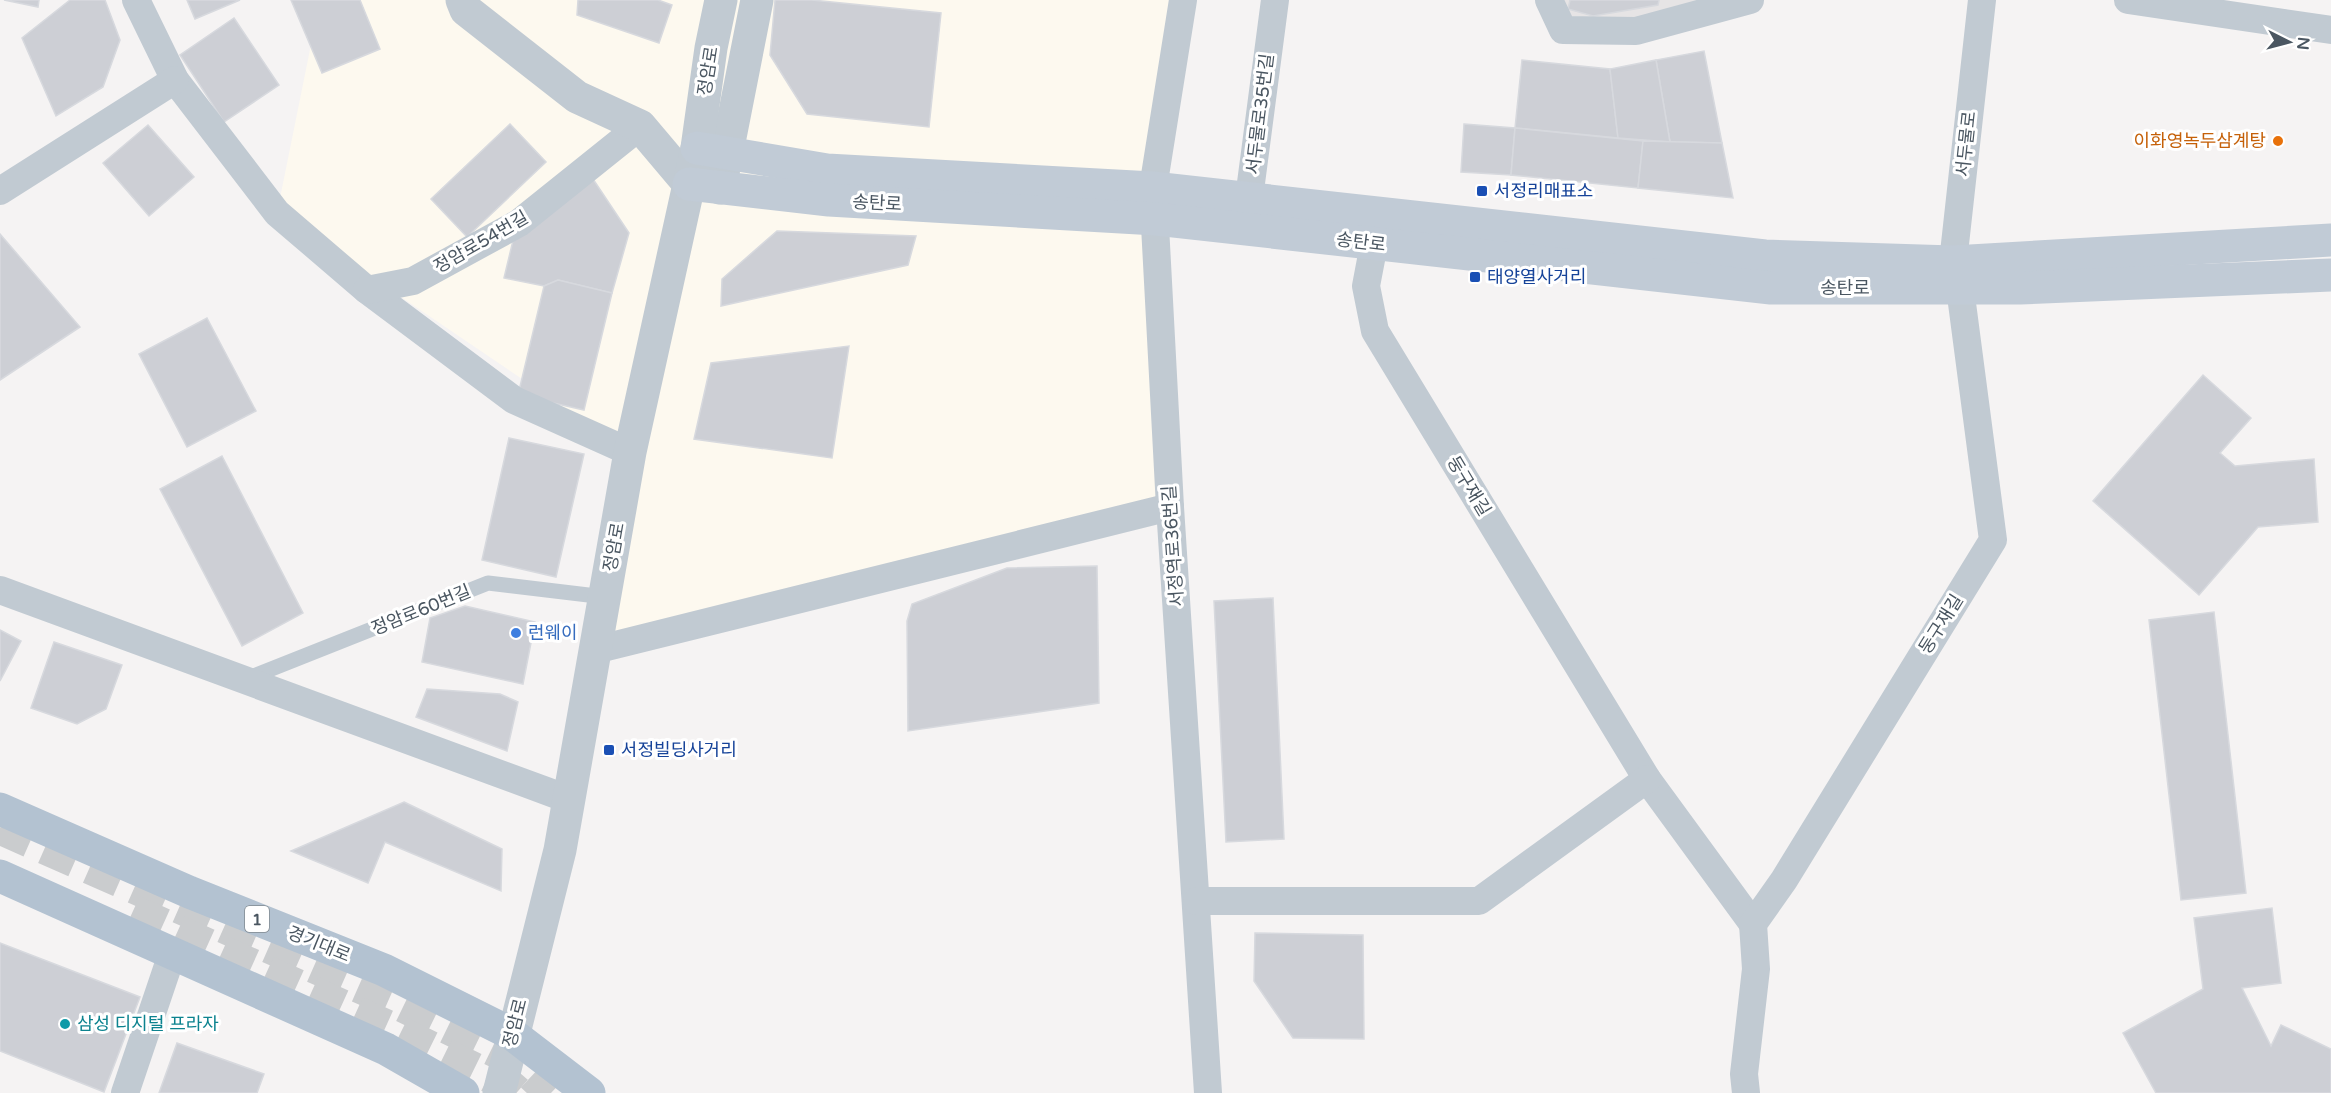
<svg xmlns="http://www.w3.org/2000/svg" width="2331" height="1093" font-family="'Varela Round','Noto Sans KR',sans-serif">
  <rect width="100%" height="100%" fill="#f5f3f3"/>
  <polygon fill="#fdf9ef" points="320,0 1183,0 1153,188 1170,507 595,650 630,452 277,213"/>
  <polygon fill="#e6e4e5" points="1561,0 1713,0 1618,29 1570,18"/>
  <g fill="#cdcfd5" stroke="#d7d9de" stroke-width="1.5">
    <polygon points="4,0 39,0 38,7"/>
    <polygon points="70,0 105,0 120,40 103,87 56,116 22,38"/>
    <polygon points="187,0 240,0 195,19"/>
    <polygon points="291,0 360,0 380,49 322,73"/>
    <polygon points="578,0 658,0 672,5 659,43 577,15"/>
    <polygon points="775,0 812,0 941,13 929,127 807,114 770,55"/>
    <polygon points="1570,0 1659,0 1658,5 1593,16 1568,9"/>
    <polygon points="234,18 279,85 224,122 180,55"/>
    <polygon points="1704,51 1722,143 1670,142 1656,60"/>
    <polygon points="1522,60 1610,69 1618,138 1515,128"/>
    <polygon points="1656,60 1670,142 1618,138 1610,69"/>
    <polygon points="510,124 546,162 467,237 431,199"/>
    <polygon points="1464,124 1515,128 1511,175 1461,172"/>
    <polygon points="148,125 194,177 149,216 103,163"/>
    <polygon points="1515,128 1643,141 1638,188 1511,175"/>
    <polygon points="1643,141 1722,143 1733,198 1638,188"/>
    <polygon points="593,179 629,233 612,293 558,280 544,286 504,278 515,232"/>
    <polygon points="777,231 916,236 908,265 721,306 722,279"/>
    <polygon points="0,234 80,327 0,380"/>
    <polygon points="558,280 612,293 584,410 518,395 544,286"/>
    <polygon points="207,318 256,411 187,447 139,354"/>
    <polygon points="849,346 832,458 694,439 711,363"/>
    <polygon points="2203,375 2251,418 2220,453 2235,466 2314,459 2318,522 2258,527 2199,595 2093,501"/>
    <polygon points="509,438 584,454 556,577 482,560"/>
    <polygon points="222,456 303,613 242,646 160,489"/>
    <polygon points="1097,566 1099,703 908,731 907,621 912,604 1007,568"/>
    <polygon points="1273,598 1284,839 1226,842 1214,601"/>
    <polygon points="465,606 535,622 523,684 422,662 430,618"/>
    <polygon points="2214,612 2246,893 2181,900 2149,620"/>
    <polygon points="0,630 21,641 0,681"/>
    <polygon points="54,642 122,665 106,709 77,724 31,708"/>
    <polygon points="427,689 500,694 518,702 507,751 416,717"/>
    <polygon points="404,802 502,849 501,891 385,842 368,883 291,851"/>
    <polygon points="2272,908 2281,983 2242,988 2271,1046 2281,1025 2331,1049 2331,1093 2156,1093 2123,1033 2203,989 2194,918"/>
    <polygon points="1255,933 1363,935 1364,1039 1293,1038 1254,981"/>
    <polygon points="0,943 140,997 104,1092 0,1051"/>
    <polygon points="177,1043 264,1074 257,1093 159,1093"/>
  </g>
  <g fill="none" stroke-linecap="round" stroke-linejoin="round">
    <g stroke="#caccce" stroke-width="33" stroke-dasharray="33 16" stroke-linecap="butt">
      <polyline points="0,828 403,1006 518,1062 551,1093"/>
      <polyline points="133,911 393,1029 511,1087 518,1093"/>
    </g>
    <polyline stroke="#c1cad2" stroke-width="15" points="246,679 488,583 605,597"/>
    <g stroke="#c1cad2" stroke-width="28">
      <polyline points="136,0 175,80 277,213 367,290 514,400 630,452"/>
      <polyline points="1183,0 1153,188 1170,507 1208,1093"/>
      <polyline points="1549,0 1563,30 1636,31 1750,0"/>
      <polyline points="2128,0 2331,30"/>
      <polyline points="0,191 175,80"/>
      <polyline points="1246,221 1275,0"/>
      <polyline points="1374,244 1366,286 1375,331 1647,779 1753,924"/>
      <polyline points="367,290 413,281 519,223 640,126"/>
      <polyline points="0,590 568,799"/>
      <polyline points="595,650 1170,507"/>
      <polyline points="1197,901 1479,901 1647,779"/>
      <polyline points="125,1093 172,954"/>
      <polyline points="1746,1093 1744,1074 1756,969 1753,924 1784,880 1993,540 1960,288 1953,262 1982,0"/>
    </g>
    <g stroke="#c1cad2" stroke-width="33">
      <polyline points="462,0 466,10 577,97 640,126 689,184"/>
      <polyline points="720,188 757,0"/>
      <polyline points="499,1093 560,850 630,452 697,148 711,48 721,0"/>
    </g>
    <g stroke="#c1cbd6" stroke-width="33">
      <polyline points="697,148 827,170 1153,188 1765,256 1953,262 2331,240"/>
      <polyline points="689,184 829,200 1156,219 1771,288 2020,288 2331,275"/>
    </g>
    <g stroke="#b3c2d1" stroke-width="33">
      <polyline points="0,809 189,892 384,970 512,1034 589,1093"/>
      <polyline points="0,876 386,1049 463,1093"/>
    </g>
  </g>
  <circle fill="#e8710a" stroke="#fff" stroke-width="2" cx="2278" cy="141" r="6"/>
  <g fill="#1a4fb4" stroke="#fff" stroke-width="2">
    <rect x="1476" y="185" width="12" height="12" rx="3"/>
    <rect x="1469" y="271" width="12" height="12" rx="3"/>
    <rect x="603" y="744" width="12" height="12" rx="3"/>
  </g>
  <circle fill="#3f7fe0" stroke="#fff" stroke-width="2" cx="516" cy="633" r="6"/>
  <circle fill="#0f9aa8" stroke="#fff" stroke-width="2" cx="65" cy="1024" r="6"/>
  <g text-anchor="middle" stroke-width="6" stroke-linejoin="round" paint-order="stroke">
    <rect fill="#fff" stroke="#808990" stroke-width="1.5" x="245" y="906" width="24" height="26" rx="4.5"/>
    <g font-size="16" font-weight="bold" fill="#4a5661">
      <text x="257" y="925">1</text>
    </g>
    <g font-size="18" fill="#4a5661" stroke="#fff">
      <text transform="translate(708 71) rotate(-81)" y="6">정암로</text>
      <text transform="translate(1260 114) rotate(-83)" y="6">서두물로35번길</text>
      <text transform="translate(1966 144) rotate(-84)" y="6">서두물로</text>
      <text transform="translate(877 203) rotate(3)" y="6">송탄로</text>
      <text transform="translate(481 242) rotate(-30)" y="6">정암로54번길</text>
      <text transform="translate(1361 242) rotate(7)" y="6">송탄로</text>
      <text x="1845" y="294">송탄로</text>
      <text transform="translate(1469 486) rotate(59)" y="6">둥구재길</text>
      <text transform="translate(1173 546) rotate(-94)" y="6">서정역로36번길</text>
      <text transform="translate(614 547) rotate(-80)" y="6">정암로</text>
      <text transform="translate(421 610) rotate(-22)" y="6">정암로60번길</text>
      <text transform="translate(1941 624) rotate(-58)" y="6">둥구재길</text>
      <text transform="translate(319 944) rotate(22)" y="6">경기대로</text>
      <text transform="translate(515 1023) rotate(-76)" y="6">정암로</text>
    </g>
    <g font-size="18" fill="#c56008" stroke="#fff" text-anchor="end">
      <text x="2266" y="147">이화영녹두삼계탕</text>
    </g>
    <g font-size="18" fill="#164399" stroke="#fff" text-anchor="start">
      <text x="1494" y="197">서정리매표소</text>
      <text x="1487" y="283">태양열사거리</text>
      <text x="621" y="756">서정빌딩사거리</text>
    </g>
    <g font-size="18" fill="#366cbe" stroke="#fff" text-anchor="start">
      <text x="528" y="639">런웨이</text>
    </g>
    <g font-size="18" fill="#0d838f" stroke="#fff" text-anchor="start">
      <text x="77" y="1030">삼성 디지털 프라자</text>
    </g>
  </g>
  <g transform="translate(2289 42) rotate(96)" stroke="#ffffff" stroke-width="4.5" paint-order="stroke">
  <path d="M0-4.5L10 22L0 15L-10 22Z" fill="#4a5661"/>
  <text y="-9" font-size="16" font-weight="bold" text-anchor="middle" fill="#4a5661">N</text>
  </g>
</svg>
